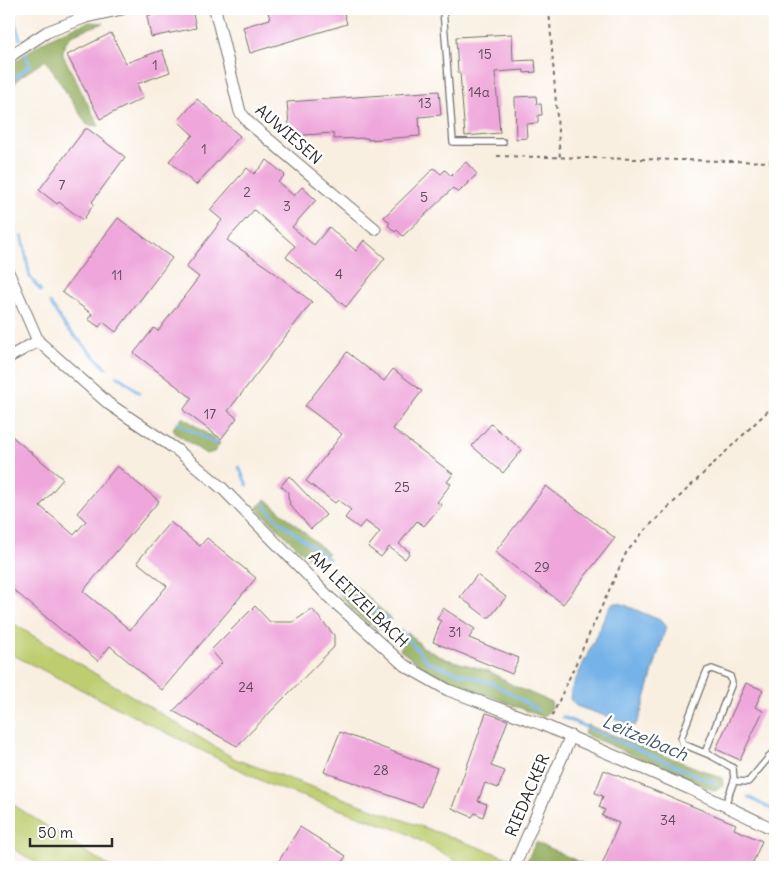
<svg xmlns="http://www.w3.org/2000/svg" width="784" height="876" font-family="Delius,sans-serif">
  <rect width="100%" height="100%" fill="#fff"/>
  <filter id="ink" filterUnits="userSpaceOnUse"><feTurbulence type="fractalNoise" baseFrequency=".02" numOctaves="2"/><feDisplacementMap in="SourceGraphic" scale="10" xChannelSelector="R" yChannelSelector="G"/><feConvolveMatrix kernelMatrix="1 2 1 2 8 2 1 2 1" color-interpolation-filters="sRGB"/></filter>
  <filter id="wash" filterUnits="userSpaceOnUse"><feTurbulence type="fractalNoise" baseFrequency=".0096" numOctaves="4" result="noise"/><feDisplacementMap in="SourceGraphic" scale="20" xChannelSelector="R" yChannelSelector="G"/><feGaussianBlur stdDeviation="1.12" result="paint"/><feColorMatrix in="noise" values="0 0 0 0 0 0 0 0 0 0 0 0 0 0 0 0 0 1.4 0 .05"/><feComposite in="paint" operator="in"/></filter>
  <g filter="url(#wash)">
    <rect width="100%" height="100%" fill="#f9efe1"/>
    <g fill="#becd6f" stroke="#747c4d">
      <polygon points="9,621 235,759 511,859 508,867 467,867 404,832 270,785 9,653"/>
      <polygon points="9,802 110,867 43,867 9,846"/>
    </g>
    <g fill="#96b062" stroke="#606e46">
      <path d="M89,22L104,23C86,30 62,32 63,55L99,126L87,125L46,60L20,77L9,90V68C31,46 59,32 89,22Z"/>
      <polygon points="183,417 220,443 214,452 206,454 175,433 173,428"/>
      <polygon points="266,499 328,553 315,564 256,508"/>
      <polygon points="342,573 391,619 386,626 377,629 357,615 331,583"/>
      <polygon points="408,632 423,647 446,659 489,671 514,686 551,702 552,708 543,717 429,672 400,650"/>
      <polygon points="587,725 722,778 723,786 715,791 584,734"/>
      <polygon points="536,842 590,867 524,867"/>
    </g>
    <polygon fill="#75b2e7" stroke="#506e89" points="613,603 620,603 662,621 666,626 640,716 635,726 576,706 570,699 571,690 610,606"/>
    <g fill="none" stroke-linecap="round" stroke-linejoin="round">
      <g stroke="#75b2e7" stroke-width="3">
        <polyline points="11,9 20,39"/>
        <polyline points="9,83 30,65 26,55"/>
        <polyline points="22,236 30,277 41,291"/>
        <polyline points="50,303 65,326 106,368"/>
        <polyline points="117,376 129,384 139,393"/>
        <polyline points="177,423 216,444"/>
        <polyline points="239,467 247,485"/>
        <polyline points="263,504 279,521 329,559"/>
        <polyline points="348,584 371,608 390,621"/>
        <polyline points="401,631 429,663 494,684 538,710"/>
        <polyline points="563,717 715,783"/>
        <polyline points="748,797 775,811"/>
      </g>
    </g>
    <g id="blocks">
      <g fill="#efa7db">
        <polygon points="179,9 192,9 196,28 151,37 147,16"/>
        <polygon points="267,9 343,9 347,24 250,53 243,27 270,19"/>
        <polygon points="111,33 126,63 162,50 170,72 137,84 143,98 100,119 67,55"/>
        <polygon points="512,34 513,61 535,60 536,72 524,73 524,70 495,72 500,133 465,136 460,73 458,73 456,37"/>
        <polygon points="439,91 441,115 419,117 420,136 368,140 368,138 334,139 333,133 290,136 287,102"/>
        <polygon points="536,96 537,104 541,104 542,115 538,115 538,123 526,124 527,138 516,139 515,97"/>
        <polygon points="197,99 240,136 196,185 169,161 193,135 178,121"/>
        <polygon points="85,129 88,129 125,157 92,202 94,204 83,220 59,202 57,204 39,190"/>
        <polygon points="267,160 285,175 278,182 294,196 302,187 316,200 292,227 314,245 329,227 356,251 364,240 385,258 346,307 286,257 295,246 254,210 227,240 271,270 312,302 228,411 237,418 221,439 183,410 192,398 134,353 154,328 158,331 199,277 186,267 222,220 210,210 247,168 254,174"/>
        <polygon points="466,162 477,174 458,193 453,188 403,236 397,230 395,232 388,225 390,223 384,217 434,168 441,174 445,170 451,176"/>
        <polygon points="118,218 172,258 116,332 103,322 99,327 88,319 92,314 62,292"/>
        <polygon points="347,352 384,381 393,369 422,391 393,429 453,474 447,482 451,484 437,502 442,505 424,526 417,521 399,544 410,552 405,559 389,547 381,557 368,547 380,532 365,521 359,528 345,518 351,510 338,500 335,503 306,481 342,434 305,406"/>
        <polygon points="491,424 522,450 503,473 472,446"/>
        <polygon points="9,434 63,479 40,506 74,535 86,521 77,513 117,466 159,501 83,591 130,630 167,586 137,562 170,522 200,546 207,538 256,578 162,690 110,646 98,661 9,586"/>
        <polygon points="289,476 326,515 311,529 289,504 290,503 288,498 288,492 281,486"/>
        <polygon points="546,486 615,538 563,604 495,552"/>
        <polygon points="477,575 506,597 490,617 486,617 460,597"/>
        <polygon points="255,606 270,622 293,622 312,609 334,635 334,647 237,746 173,711 222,663 211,650"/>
        <polygon points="443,608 475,629 469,638 519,658 512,674 433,642 441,621 437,619"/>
        <polygon points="746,683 763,690 755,707 763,711 740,760 716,749"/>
        <polygon points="486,713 508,720 491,766 505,771 498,788 485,783 478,801 487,804 483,817 475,813 472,817 452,808"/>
        <polygon points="340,732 437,768 422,807 324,772"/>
        <polygon points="604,770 736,824 734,829 762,841 751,867 601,867 619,823 602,816 605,810 599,807 603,796 595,793"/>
        <polygon points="300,827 346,856 339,867 275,867"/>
      </g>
    </g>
  </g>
  <g filter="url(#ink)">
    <use href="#blocks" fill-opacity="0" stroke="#73706b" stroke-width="1"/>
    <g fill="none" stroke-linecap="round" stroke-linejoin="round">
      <g stroke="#73706b" stroke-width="8">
        <g id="lane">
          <polyline points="443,9 453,142 503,142"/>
          <polyline points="705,753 732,683 730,676 712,669 707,671 706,673 681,738 683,744 712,756 733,768 734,781 725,805"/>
          <polyline points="734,781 748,782 775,750"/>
        </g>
      </g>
      <g stroke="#73706b" stroke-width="13">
        <g id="street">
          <polyline points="215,9 240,112 249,123 375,229"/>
          <polyline points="9,58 13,54 47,32 86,17 122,9"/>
          <polyline points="9,274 38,341 109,404 177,450 223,489 330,598 404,665 448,690 541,724 695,791 775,830"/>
          <polyline points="9,357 38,341"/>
          <polyline points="514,867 571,736"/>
        </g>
      </g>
      <g stroke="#73706b" stroke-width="2" stroke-dasharray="4 4" stroke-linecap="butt">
        <polyline points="549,9 560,158"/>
        <polyline points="497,156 775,162"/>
        <polyline points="552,716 626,553 644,531 775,404"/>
      </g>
      <use href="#lane" stroke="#fff" stroke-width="5.5"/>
      <use href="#street" stroke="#fff" stroke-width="11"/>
    </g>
  </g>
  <g text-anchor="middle" stroke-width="5" stroke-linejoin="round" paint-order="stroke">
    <g font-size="14" fill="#5c4a57">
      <text x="485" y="59">15</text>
      <text x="155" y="70">1</text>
      <text x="479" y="97">14a</text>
      <text x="425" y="108">13</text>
      <text x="204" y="154">1</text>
      <text x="62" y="190">7</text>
      <text x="247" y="197">2</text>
      <text x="424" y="202">5</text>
      <text x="287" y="211">3</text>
      <text x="339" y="279">4</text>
      <text x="117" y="280">11</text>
      <text x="210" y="419">17</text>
      <text x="402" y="492">25</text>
      <text x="542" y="572">29</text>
      <text x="455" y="637">31</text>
      <text x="246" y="692">24</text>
      <text x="381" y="775">28</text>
      <text x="668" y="825">34</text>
    </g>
    <g font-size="16" fill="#2b2b2b" stroke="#fff">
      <text transform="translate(289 134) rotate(41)" y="6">AUWIESEN</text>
      <text transform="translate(359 599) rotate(44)" y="6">AM LEITZELBACH</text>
      <text transform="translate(527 795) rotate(-67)" y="6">RIEDACKER</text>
    </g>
    <g font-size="18" font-style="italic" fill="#455a6d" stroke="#fff">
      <text transform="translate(645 738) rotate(23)" y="6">Leitzelbach</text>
    </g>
  </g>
  <rect width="784" height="876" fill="none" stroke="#fff" stroke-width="30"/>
  <path d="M30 838v8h82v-8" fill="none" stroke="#2b2b2b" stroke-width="2.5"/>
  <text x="38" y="838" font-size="15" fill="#2b2b2b" stroke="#ffffff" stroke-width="4" paint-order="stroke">50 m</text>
</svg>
